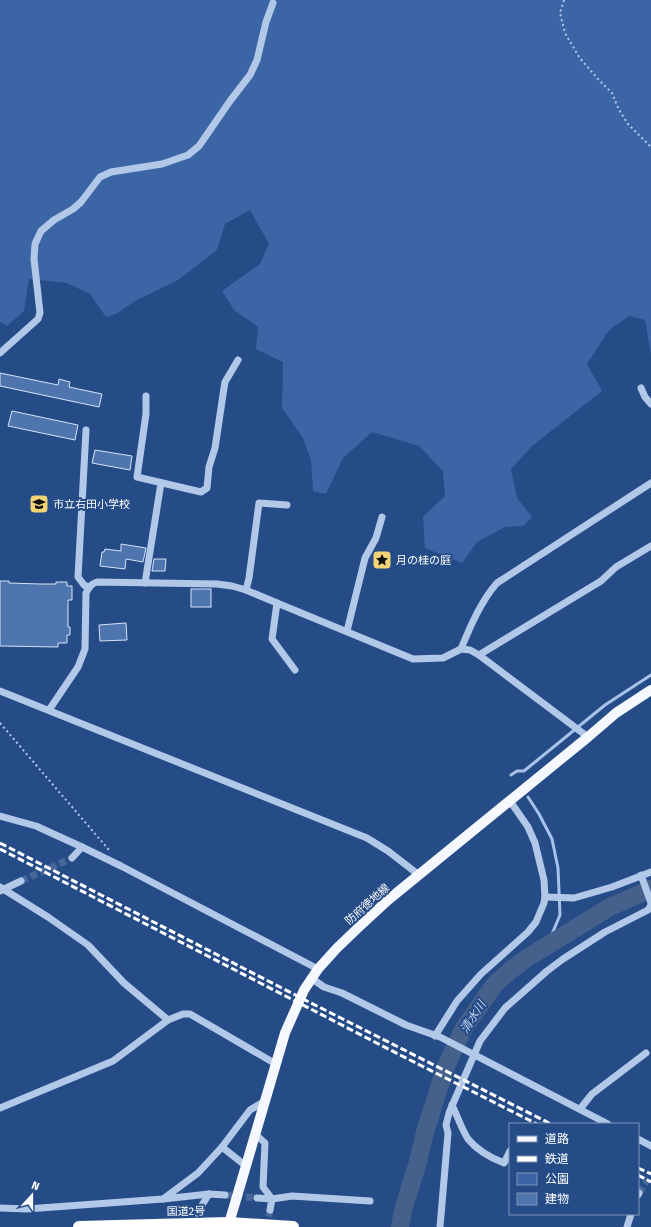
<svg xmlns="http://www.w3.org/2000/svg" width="651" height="1227" font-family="'Fira Sans','Noto Sans JP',sans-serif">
  <rect width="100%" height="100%" fill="#264c88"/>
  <polygon fill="#3b65a4" points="0,0 651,0 651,354 645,320 629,316 609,330 587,364 602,391 532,446 511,469 517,498 532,517 523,526 505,527 477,542 462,563 425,548 423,517 445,496 443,471 419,446 372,432 343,458 326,494 313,491 311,460 303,438 282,408 283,362 256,349 258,327 234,310 222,291 260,264 269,244 250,210 225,224 217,250 178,280 135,301 116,314 106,317 90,294 67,283 29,279 24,311 7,326 0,322"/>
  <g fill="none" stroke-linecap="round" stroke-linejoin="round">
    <g stroke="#a7c2e9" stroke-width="3">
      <polyline points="511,775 517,771 524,771 605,705 651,675"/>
      <polyline points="528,797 539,814 552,839 558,868 560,915 547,946"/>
    </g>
    <polyline stroke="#45608b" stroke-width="18" points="400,1227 403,1210 418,1162 425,1132 446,1066 464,1028 495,984 511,970 527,958 610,907 651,889"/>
  </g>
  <g fill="#4f75af" stroke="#d6e3f7">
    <polygon points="0,373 58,385 59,379 70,382 69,387 102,394 99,407 0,386"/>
    <polygon points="12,411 78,425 75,440 8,426"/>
    <polygon points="95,450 132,456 130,470 92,463"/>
    <polygon points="121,544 146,548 143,562 126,559 125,569 100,566 102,552 104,552 105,549 121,551"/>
    <polygon points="154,559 166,559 165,571 152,571"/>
    <polygon points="0,581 9,581 9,583 40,584 56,584 56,582 67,582 67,586 72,586 72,600 68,600 68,627 70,627 70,635 67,635 67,643 58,643 58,647 0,646"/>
    <rect x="191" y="589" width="20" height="18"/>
    <polygon points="126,623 127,640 100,641 99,625"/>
  </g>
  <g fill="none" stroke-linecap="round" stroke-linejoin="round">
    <g stroke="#47679a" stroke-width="7" stroke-dasharray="7 3.5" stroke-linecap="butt">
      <polyline points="21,881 72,858"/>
      <polyline points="639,1193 651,1175"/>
      <polyline points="225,1195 257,1198"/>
      <polyline points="267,1227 270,1210"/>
    </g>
    <g stroke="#b2c8e9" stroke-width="2" stroke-dasharray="2 3" stroke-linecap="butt">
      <polyline points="564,0 560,13 565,33 579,57 598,79 612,93 619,110 628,124 651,147"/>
      <polyline points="0,723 109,850"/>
    </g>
    <g stroke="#b2c8e9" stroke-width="7">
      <polyline points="0,353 38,319 40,313 34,259 35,244 41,231 54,220 73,209 81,202 100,177 111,172 162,164 188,155 199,146 230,101 250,75 257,60 266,22 273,3"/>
      <polyline points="641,388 645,397 651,404"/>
      <polyline points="146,396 146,414 137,477 201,492 207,488 209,467 215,448 224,388 225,382 238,360"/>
      <polyline points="86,430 78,577 84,585 88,587"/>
      <polyline points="145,583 161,483"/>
      <polyline points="246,590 249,578 259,503 287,505"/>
      <polyline points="277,603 272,639 295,670"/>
      <polyline points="347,631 365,558 376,538 382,517"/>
      <path d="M461,649C470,627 481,601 497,583L651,483"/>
      <polyline points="479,655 601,581 616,567 651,546"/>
      <polyline points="0,691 367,838 388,851 419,875"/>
      <path d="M49,710L78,667L85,649L86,593C89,587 91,584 97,582L217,584L232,586L246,590L277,603L413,659L443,658L461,649L470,650L479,655L588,737"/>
      <polyline points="0,816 36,826 82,847 121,866 318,969"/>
      <polyline points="72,858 82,847"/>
      <polyline points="641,875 651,903"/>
      <polyline points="0,887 48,917 88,945 124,983 168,1020"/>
      <polyline points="0,891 21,881"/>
      <polyline points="545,897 574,898 612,887 651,872"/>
      <polyline points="311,978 324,987 342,993 406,1025 440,1037 608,1124"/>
      <polyline points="435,1036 457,1001 481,974 528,932 536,922 544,903 545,897 544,880 535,843 528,827 510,801"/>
      <path d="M452,1105C457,1115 462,1130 468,1139C477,1150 491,1158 504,1163L510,1151"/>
      <polyline points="0,1108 113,1061 168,1020 183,1014 190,1014 276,1064"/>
      <polyline points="580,1109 592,1094 646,1053"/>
      <polyline points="255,1134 265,1143 263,1187 272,1199 270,1210"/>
      <polyline points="638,1139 651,1146"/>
      <polyline points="222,1147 246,1166"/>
      <polyline points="638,1195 639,1193"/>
      <polyline points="257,1198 272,1199 292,1196 370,1201"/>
      <polyline points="163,1199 209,1194 225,1195"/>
      <polyline points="0,1208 27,1209 163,1199 198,1173 222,1147 250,1110 265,1101"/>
      <polyline points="197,1213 209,1194"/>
      <polyline points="440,1227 448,1133 446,1125 449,1113 480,1041 505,1008 547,971 563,959 605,932 648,910 651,905"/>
      <polyline points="627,1227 631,1214"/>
    </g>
    <polyline stroke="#f5f8fe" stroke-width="10" points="228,1227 285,1033 304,990 318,969 337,948 360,926 388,900 588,737 616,713 651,690"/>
    <polyline stroke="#fff" stroke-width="12" points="79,1227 229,1223 293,1227"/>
    <g stroke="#fff" stroke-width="3" stroke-dasharray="7 3" stroke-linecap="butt">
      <polyline points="0,843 311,1003 551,1124"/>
      <polyline points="0,849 400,1055 537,1124"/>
      <polyline points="638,1168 651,1174"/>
      <polyline points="638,1175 651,1182"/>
    </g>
  </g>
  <defs>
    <g id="school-square" transform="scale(1)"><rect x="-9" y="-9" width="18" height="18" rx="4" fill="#f2d477" stroke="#264c88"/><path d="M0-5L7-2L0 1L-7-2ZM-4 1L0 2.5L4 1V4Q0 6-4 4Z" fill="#111"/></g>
    <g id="sight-square" transform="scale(1)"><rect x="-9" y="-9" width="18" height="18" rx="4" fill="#f2d477" stroke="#264c88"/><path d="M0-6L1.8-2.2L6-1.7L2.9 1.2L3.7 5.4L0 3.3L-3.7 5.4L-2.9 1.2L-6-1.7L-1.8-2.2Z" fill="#111"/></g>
  </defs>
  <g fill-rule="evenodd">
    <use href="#school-square" x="39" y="504"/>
    <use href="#sight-square" x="382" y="560"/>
  </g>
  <g text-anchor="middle" stroke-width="4" stroke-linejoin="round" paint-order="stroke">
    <g font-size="11" fill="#fff" stroke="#264c88" text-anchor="start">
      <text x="53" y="508">市立右田小学校</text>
      <text x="396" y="564">月の桂の庭</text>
    </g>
    <g font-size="11" fill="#fff" stroke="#264c88">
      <text transform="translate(367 904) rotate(-42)" y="4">防府徳地線</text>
      <text transform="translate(186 1211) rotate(-1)" y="4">国道2号</text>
    </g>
    <g font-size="12" font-style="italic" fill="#bed2f0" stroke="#264c88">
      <text transform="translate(473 1017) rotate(-57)" y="4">清水川</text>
    </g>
  </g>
  <rect x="509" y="1123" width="130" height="92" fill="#264c88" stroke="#7d94b8"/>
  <rect x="517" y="1136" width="20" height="6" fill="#f5f8fe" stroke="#7d94b8"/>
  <text x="545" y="1143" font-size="12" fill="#ffffff">道路</text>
  <rect x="517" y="1156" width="20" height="6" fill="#ffffff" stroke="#7d94b8"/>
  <text x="545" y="1163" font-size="12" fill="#ffffff">鉄道</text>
  <rect x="517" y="1173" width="20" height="12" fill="#3b65a4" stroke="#7d94b8"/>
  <text x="545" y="1183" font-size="12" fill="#ffffff">公園</text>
  <rect x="517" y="1193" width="20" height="12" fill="#4f75af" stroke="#7d94b8"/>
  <text x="545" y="1203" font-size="12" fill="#ffffff">建物</text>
  <g transform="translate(32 1195) rotate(21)" stroke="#264c88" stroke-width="3" paint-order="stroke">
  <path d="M0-3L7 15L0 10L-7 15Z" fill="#ffffff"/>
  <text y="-6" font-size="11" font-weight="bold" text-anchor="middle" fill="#ffffff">N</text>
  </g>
</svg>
